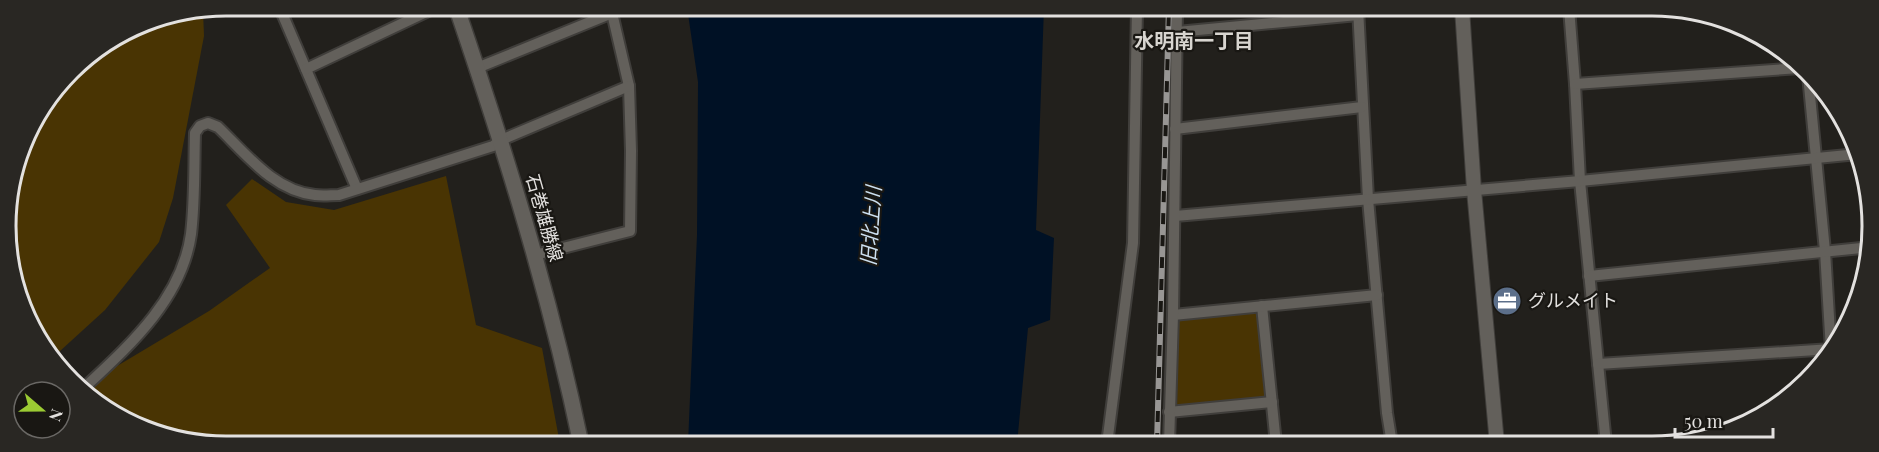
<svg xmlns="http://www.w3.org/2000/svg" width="1879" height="452" font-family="'Playfair Display','Noto Sans JP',serif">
  <rect width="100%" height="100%" fill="#22201c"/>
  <g fill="#493403">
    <polygon points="203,11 204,36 173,198 159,242 105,310 60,351 50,356 14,283 7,211 29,128 81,61 142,23"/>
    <polygon points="446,176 476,325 542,348 560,444 197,444 116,417 82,387 209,311 270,268 226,205 252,179 286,202 334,210"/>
    <polygon points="1261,313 1266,397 1177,406 1178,320"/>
  </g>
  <polygon fill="#001125" points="687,7 1044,7 1036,230 1054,238 1050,320 1028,328 1017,444 688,444 697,235 698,82"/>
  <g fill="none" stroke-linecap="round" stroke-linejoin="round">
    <g stroke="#403e3b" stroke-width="14">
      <g id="minor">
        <polyline points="279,6 357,189"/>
        <polyline points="1358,8 1368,199 1387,413 1392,444"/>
        <polyline points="1569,8 1575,84 1580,181 1606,444"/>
        <polyline points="1177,32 1358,15"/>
        <polyline points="477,68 612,13"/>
        <polyline points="306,69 439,6"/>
        <polyline points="1808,75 1825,251 1831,350"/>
        <polyline points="1575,84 1800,68"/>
        <polyline points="1175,129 1362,107"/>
        <polyline points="1175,216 1580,181 1858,154"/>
        <polyline points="535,255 630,231 631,151 629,86 612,13 609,7"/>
        <polyline points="1589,276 1871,247"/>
        <polyline points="1262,306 1276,444"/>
        <polyline points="1173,315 1377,295"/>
        <polyline points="1598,364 1832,349"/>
        <path d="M84,388C129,346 182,299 191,234C195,201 194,167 195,133L200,126L208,123L218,127C246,154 274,191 315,195C323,196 331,195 339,195L493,146L501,140L629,86"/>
        <polyline points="1169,412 1272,402"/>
        <polyline points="1107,444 1133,243 1137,7"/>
        <polyline points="1169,444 1173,315 1177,7"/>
      </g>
    </g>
    <g stroke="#403e3b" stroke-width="16">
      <polyline id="tertiary" points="1462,8 1474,190 1497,444"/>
    </g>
    <g stroke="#403e3b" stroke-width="18">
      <path id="secondary" d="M456,6C505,150 550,295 581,444"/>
    </g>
    <use href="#minor" stroke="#63605b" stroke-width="10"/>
    <use href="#tertiary" stroke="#63605b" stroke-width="14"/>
    <use href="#secondary" stroke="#63605b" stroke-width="15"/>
    <g stroke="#989694" stroke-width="6">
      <polyline id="rail" points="1157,444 1169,7"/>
    </g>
    <use href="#rail" stroke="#191713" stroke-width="4" stroke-dasharray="11" stroke-linecap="butt"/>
  </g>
  <defs>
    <g id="office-disc" transform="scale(1.5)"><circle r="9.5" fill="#5c6f8a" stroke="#191713"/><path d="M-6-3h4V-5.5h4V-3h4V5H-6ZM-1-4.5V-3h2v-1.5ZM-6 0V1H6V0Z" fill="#fff"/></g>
  </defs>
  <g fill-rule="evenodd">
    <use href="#office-disc" x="1507" y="301"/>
  </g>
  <g text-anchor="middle" stroke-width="4.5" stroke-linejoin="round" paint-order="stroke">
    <g font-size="18" fill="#e3e1df" stroke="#191713">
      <text transform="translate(544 218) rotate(74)" y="6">石巻雄勝線</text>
    </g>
    <g font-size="18" fill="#e3e1df" stroke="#191713" text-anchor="start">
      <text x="1528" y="307">グルメイト</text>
    </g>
    <g font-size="20" font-weight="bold" fill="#d8d5d0" stroke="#191713">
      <text x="1194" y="48">水明南一丁目</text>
    </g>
    <g font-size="20" font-style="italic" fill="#cde0f1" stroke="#191713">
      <text transform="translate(871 226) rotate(-86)" y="7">旧北上川</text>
    </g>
  </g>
  <path d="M0 0H1879V452H0ZM226 16H1652A210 210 0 0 1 1862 226V226A210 210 0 0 1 1652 436H226A210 210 0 0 1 16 226V226A210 210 0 0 1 226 16Z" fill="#292723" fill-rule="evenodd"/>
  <path fill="none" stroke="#e3e1df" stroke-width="3" d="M226 16H1652A210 210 0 0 1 1862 226V226A210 210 0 0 1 1652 436H226A210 210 0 0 1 16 226V226A210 210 0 0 1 226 16Z"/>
  <g transform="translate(42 410) rotate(110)"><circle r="28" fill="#191713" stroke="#6a6865" stroke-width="1.5"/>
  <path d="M0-4.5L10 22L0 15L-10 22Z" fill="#9bcb33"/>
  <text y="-9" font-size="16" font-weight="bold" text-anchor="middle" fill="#e3e1df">N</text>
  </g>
  <path d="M1675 428v9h98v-9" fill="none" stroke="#e3e1df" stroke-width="3"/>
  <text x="1684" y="428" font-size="18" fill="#e3e1df" stroke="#191713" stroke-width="4.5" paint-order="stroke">50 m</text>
</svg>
